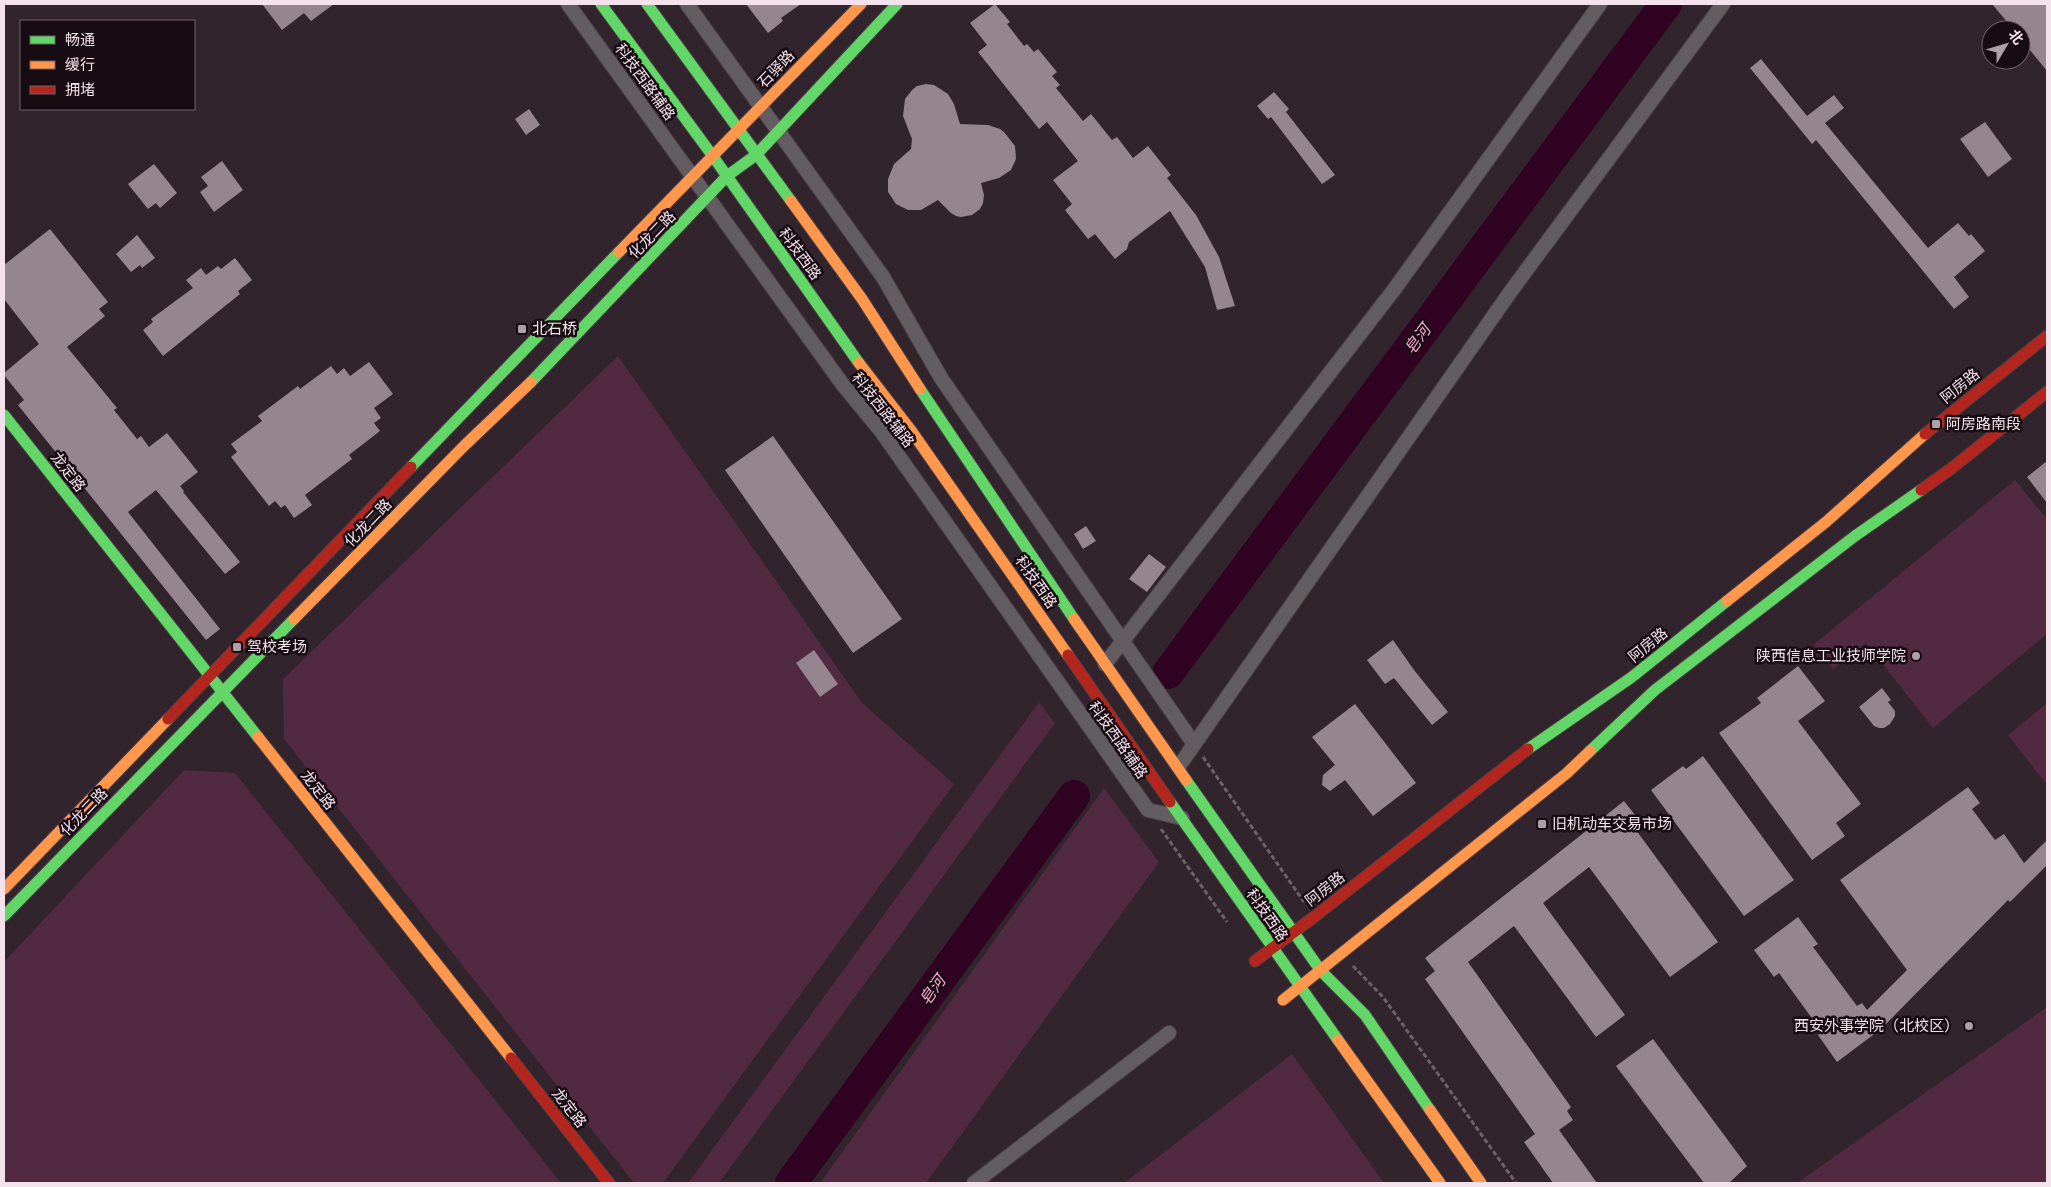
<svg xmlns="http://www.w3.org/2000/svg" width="2051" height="1187" font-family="'Fira Sans Condensed','Noto Sans SC',sans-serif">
  <rect width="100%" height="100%" fill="#31242c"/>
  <g fill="#512a42">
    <polygon points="618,356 862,703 954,784 663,1183 634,1183 284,739 283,679"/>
    <polygon points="2015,480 2047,519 2047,634 1933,728 1866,643 1833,669 1813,645"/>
    <polygon points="1039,702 1055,723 719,1183 688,1183"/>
    <polygon points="2047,703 2047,783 2046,784 2008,735"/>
    <polygon points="184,770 235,773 561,1183 4,1183 4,962"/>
    <polygon points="1104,788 1159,862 926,1183 820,1183"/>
    <polygon points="2047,1007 2047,1183 1797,1183"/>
    <polygon points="1292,1054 1384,1183 1124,1183"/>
  </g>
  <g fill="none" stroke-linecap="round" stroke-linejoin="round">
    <g stroke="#310323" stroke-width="32">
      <polyline points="1168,673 1666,4"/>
      <polyline points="791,1183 1074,796"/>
    </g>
  </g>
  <g fill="#95858e">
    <polygon points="262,4 334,4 311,21 304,13 282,30"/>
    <polygon points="746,4 801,4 781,18 783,21 768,33"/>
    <polygon points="995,4 1010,22 1007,24 1024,46 1027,44 1034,52 1038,49 1057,72 1052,76 1060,85 1056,88 1083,121 1091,114 1112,140 1117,137 1133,158 1148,146 1171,175 1167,178 1196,215 1219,257 1235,306 1217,310 1205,267 1170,211 1129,242 1127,249 1115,259 1095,234 1088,239 1065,210 1072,204 1053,180 1078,161 1047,122 1039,129 978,52 987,45 970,23"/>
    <polygon points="1992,4 2047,4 2047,71 2021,39 2021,30 2014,30"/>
    <polygon points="1761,59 1807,116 1834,95 1844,108 1825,123 1928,248 1958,223 1969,236 1971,234 1985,251 1954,277 1969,297 1954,309 1816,140 1812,144 1750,68"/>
    <polygon points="926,84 934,85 948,94 954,104 960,124 988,125 1000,129 1004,132 1015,146 1016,159 1011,170 999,178 981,183 984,195 983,203 980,209 972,215 961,217 956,216 951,213 938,200 921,210 908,210 896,204 888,192 888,179 894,164 911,149 912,139 903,116 905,99 912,90 917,86"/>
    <polygon points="1274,92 1289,109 1286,112 1335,175 1322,184 1271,117 1268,119 1257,106"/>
    <polygon points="529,109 540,125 526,135 515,119"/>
    <polygon points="1985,122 2012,159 1988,177 1960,139"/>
    <polygon points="222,161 243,190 214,212 200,192 208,186 201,177"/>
    <polygon points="154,164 177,193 160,208 156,203 148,209 128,184"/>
    <polygon points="50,229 108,302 99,309 105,316 67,347 117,408 114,410 137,439 141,436 149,447 167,433 198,472 180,486 184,491 183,492 240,562 225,574 156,490 128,512 220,629 206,640 18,405 24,400 4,375 4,373 39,344 4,299 4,265"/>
    <polygon points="137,235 155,258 142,268 140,265 131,272 116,254"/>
    <polygon points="235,258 252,280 238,291 240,294 163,356 143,330 153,322 151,319 193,288 186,280 201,268 206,275 218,266 221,269"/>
    <polygon points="369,362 393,394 374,408 381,418 374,423 380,431 349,455 352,459 305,495 312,505 294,518 285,505 281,508 275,501 269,506 231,457 237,452 231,444 262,421 258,416 298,386 300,389 331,366 337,374 344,368 350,376"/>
    <polygon points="773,436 902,619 853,653 725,470"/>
    <polygon points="2047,461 2047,503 2027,477"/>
    <polygon points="1086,526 1096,541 1083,549 1074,534"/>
    <polygon points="1149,554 1166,567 1147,592 1129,579"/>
    <polygon points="1393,640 1414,670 1448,712 1432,725 1394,678 1385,684 1367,660"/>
    <polygon points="814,650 838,684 820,697 796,663"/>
    <polygon points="1798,666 1825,701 1798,721 1861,804 1836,823 1845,836 1812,860 1719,733 1761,703 1757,698"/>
    <polygon points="1882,688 1891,700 1888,702 1895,711 1895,716 1890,724 1884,728 1879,728 1874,726 1859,707"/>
    <polygon points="1355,704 1416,783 1373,816 1345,780 1330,791 1322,785 1323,775 1335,765 1312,737"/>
    <polygon points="1703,756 1794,880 1744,916 1651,790 1683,766 1686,769"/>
    <polygon points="1968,787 1980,803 1972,809 1995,840 2004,834 2024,863 2047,840 2047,865 2010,902 2008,900 1881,1029 1837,1062 1818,1035 1822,1032 1779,973 1774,977 1754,950 1798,917 1818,944 1813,947 1857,1006 1862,1003 1867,1010 1907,970 1840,880"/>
    <polygon points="1624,801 1643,825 1636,830 1718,942 1670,977 1589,867 1543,903 1625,1015 1596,1037 1514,926 1468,962 1571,1107 1567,1111 1573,1120 1559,1130 1597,1183 1553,1183 1524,1142 1535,1134 1425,979 1435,971 1425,958"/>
    <polygon points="1653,1039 1747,1166 1729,1183 1704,1183 1616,1066"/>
  </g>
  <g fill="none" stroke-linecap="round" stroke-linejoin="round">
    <g stroke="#4b3f46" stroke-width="16">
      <g id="street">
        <polyline points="568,4 843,385 881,431 1148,810 1182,818"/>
        <polyline points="687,4 883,277 941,378 1194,744"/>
        <polyline points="1105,664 1393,291 1600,4"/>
        <polyline points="1179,766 1511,291 1723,4"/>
        <polyline points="974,1183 1169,1033"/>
      </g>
    </g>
    <g stroke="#4b3f46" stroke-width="13">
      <g id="fast">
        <polyline points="601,4 712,155 859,363"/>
        <polyline points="647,4 791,201"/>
        <polyline points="531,382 727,176 756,155 897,4"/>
        <polyline points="920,389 1074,619"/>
        <polyline points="4,415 258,737"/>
        <polyline points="411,467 619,252"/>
        <polyline points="1528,749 1632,677 1727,601"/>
        <polyline points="1590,751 1655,690 1855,536 1921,490"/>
        <polyline points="1186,780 1321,971 1365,1015 1430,1110"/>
        <polyline points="1170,802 1338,1040"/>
        <polyline points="4,916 294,619"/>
      </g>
    </g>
    <g stroke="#4b3f46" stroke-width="13">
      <g id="slow">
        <polyline points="791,201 862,299 920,389"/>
        <polyline points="619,252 861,4"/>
        <polyline points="859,363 910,429 1068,655"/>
        <polyline points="1727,601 1826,522 1925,434"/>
        <polyline points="294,619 464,446 531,382"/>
        <polyline points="1074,619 1186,780"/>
        <polyline points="258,737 511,1058"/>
        <polyline points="4,889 168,719"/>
        <polyline points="1283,1000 1567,773 1590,751"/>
        <polyline points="1338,1040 1440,1183"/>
        <polyline points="1430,1110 1481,1183"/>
      </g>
    </g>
    <g stroke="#4b3f46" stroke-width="13">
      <g id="jam">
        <polyline points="1925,434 2047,336"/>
        <polyline points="1921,490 1952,468 2047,392"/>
        <polyline points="1068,655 1170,802"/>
        <polyline points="168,719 411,467"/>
        <polyline points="1255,961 1314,917 1528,749"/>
        <polyline points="511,1058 609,1183"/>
      </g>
    </g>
    <g stroke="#6a6367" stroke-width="3" stroke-dasharray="5 2.5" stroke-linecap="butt">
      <polyline points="1203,757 1304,902"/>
      <polyline points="1161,829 1227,922"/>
      <polyline points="1353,966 1383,997 1516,1183"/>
    </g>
    <use href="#street" stroke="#635d61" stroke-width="14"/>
    <use href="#fast" stroke="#63d668" stroke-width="11"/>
    <use href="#slow" stroke="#ff974d" stroke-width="11"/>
    <use href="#jam" stroke="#b3261e" stroke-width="11"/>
  </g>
  <g fill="#af9fa8" stroke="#180c13" stroke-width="2">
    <rect x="517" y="324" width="10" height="10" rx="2.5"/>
    <rect x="1931" y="419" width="10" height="10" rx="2.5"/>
    <rect x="232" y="642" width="10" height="10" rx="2.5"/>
    <circle cx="1916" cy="656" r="5"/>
    <rect x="1537" y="819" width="10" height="10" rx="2.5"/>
    <circle cx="1969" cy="1026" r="5"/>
  </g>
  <g text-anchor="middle" stroke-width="5" stroke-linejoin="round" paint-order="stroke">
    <g font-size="15" fill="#f3e1eb" stroke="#180c13">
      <text transform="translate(776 69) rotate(-46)" y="5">石驿路</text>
      <text transform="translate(645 82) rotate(54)" y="5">科技西路辅路</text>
      <text transform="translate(652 235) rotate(-46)" y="5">化龙二路</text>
      <text transform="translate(800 254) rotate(54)" y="5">科技西路</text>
      <text transform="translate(1960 386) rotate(-39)" y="5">阿房路</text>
      <text transform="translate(883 410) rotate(52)" y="5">科技西路辅路</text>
      <text transform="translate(68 472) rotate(52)" y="5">龙定路</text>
      <text transform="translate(368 523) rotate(-46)" y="5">化龙二路</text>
      <text transform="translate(1036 582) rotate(55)" y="5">科技西路</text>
      <text transform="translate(1648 645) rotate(-39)" y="5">阿房路</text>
      <text transform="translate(1118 740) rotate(55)" y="5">科技西路辅路</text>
      <text transform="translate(318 790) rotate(52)" y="5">龙定路</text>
      <text transform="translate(84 812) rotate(-46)" y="5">化龙二路</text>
      <text transform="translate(1325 889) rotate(-38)" y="5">阿房路</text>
      <text transform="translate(1267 915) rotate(55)" y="5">科技西路</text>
      <text transform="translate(569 1108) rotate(52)" y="5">龙定路</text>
    </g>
    <g font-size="15" fill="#f3e1eb" stroke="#180c13" text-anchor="start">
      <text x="532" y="334">北石桥</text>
      <text x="1946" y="429">阿房路南段</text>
      <text x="247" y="652">驾校考场</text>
      <text x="1906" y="661" text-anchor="end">陕西信息工业技师学院</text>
      <text x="1552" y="829">旧机动车交易市场</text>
      <text x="1959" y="1031" text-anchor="end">西安外事学院（北校区）</text>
    </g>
    <g font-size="16" font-style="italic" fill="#fda6d9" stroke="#180c13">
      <text transform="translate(1417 339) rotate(-53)" y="6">皂河</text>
      <text transform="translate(932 990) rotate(-54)" y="6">皂河</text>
    </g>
  </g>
  <rect width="2051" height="1187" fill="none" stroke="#f3e1eb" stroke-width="10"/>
  <rect x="20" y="20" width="175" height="90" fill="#180c13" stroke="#706169"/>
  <rect x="30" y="36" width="25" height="8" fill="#63d668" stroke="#706169"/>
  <text x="65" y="45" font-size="15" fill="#f3e1eb">畅通</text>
  <rect x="30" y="61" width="25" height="8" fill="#ff974d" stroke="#706169"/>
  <text x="65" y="70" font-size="15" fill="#f3e1eb">缓行</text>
  <rect x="30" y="86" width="25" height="8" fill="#b3261e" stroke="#706169"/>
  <text x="65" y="95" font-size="15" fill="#f3e1eb">拥堵</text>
  <g transform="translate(2006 45) rotate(52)"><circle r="24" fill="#180c13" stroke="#706169"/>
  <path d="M0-4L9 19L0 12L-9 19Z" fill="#af9fa8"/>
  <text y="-8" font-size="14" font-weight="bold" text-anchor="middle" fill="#f3e1eb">北</text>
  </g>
</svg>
